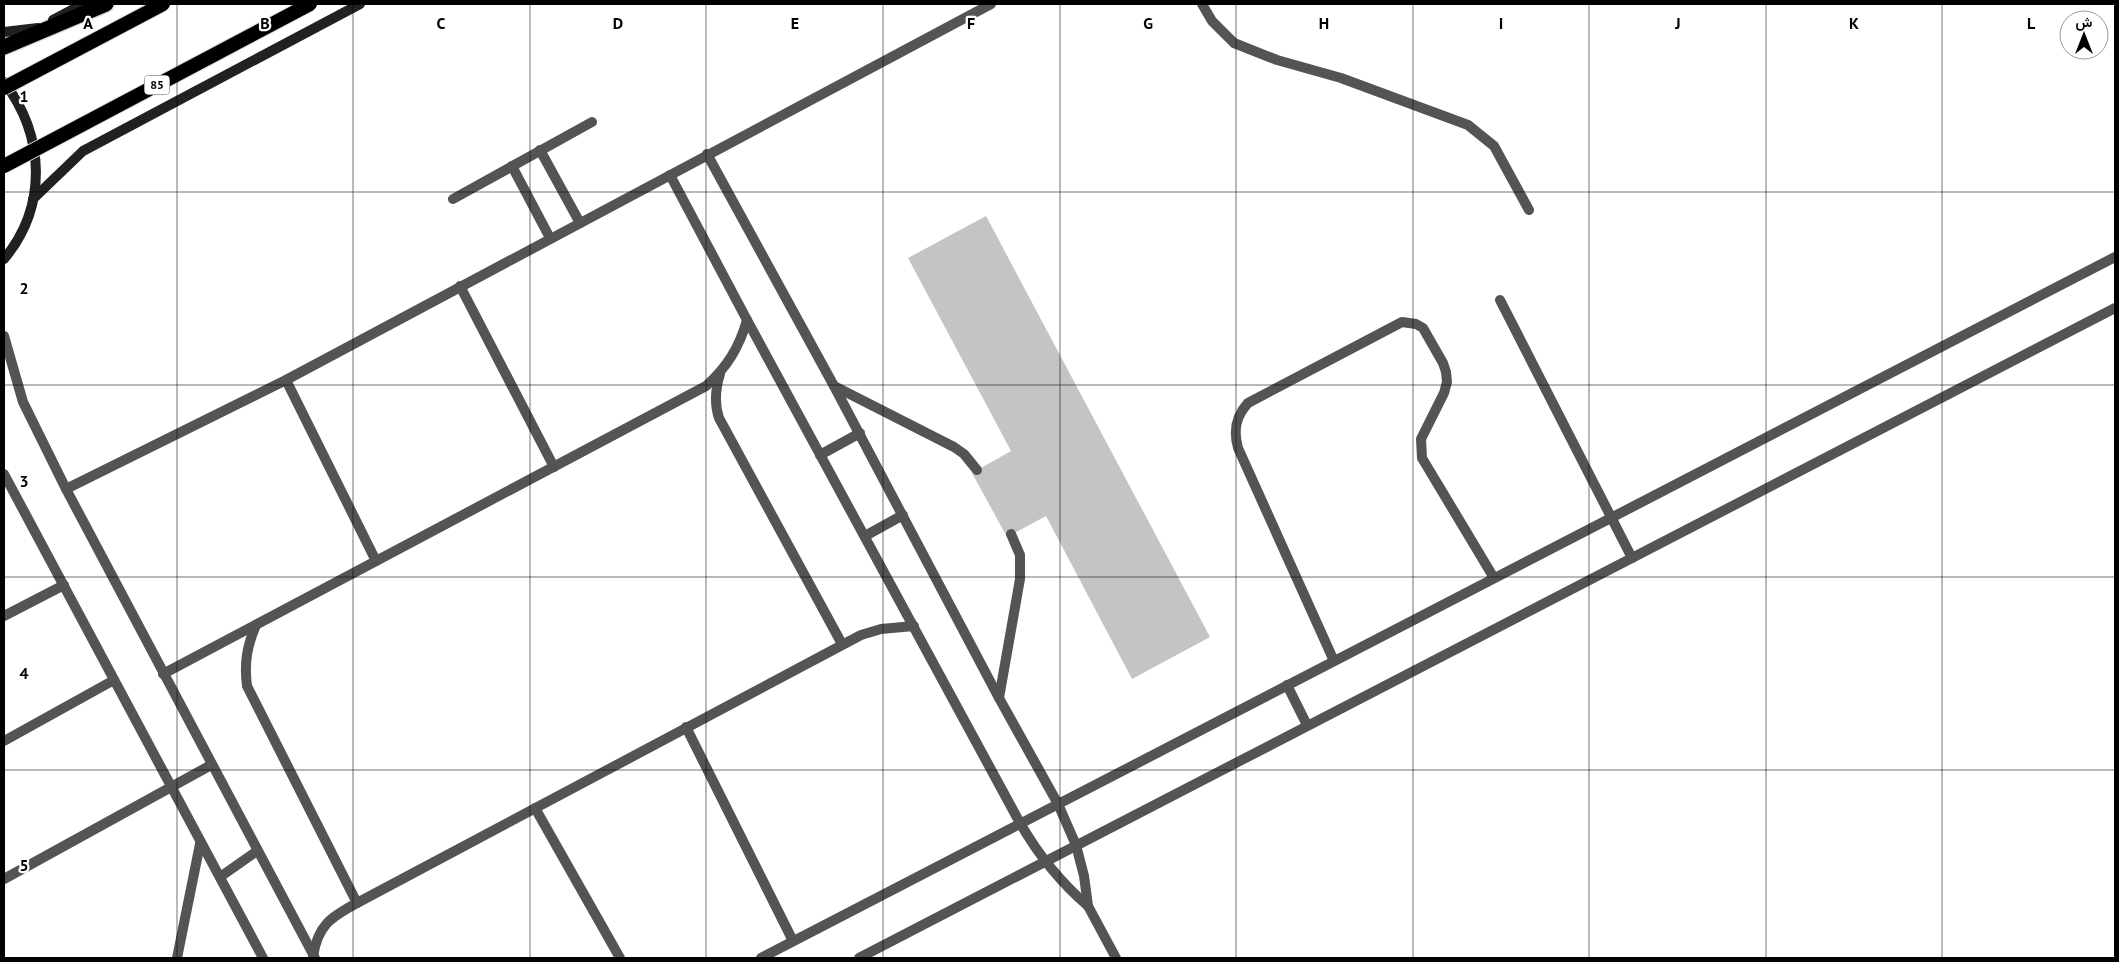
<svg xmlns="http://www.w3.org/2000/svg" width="2119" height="962" font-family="'PT Sans',Vazirmatn,sans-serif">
  <rect width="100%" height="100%" fill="#fff"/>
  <polygon fill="#c4c4c4" points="986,216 1210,637 1132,679 1046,516 1007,537 972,473 1011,451 908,258"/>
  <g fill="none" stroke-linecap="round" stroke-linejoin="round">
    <g stroke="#dbdbdb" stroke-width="18">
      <polyline id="motorway" points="4,47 106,4"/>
    </g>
    <g stroke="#545454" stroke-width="10">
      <polyline points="1202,4 1212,21 1234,43 1277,60 1341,78 1468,125 1494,146 1529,210"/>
      <polyline points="540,150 580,223"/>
      <polyline points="512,166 550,238"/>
      <polyline points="453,199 592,122"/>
      <path d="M720,374C715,390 714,403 719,418L842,644"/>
      <polyline points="834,386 954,447 964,454 977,470"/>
      <polyline points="4,616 64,585"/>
      <path d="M256,625C247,646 244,663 247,686L357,903"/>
      <path d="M1334,661L1238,448C1233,430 1236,416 1248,403L1402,322L1416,324L1423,328L1443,363L1446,372L1447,382L1444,393L1421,439L1422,458L1494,578"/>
      <path d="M163,674L706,386C727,367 739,348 747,320"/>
      <polyline points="999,698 1020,579 1020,555 1011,534"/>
      <polyline points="4,741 114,680"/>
      <path d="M313,956C318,925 331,917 357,903L861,635L881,629L914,626"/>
      <polyline points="177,958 200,844"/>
    </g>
    <g stroke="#545454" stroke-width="10">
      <polyline points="460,286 554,467"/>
      <polyline points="286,380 376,561"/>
      <polyline points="686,727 793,941"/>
      <polyline points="535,808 620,958"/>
    </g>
    <g stroke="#545454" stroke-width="10">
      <polyline points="707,154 834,386 999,698 1058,804 1076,845 1084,876 1088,906 1116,958"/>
      <path d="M670,175L747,320L1020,823C1039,856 1060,882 1088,906"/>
      <polyline points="1500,300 1632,558"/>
      <polyline points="820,455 860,433"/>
      <polyline points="66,489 286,380 991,4"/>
      <polyline points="865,536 903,515"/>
      <polyline points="4,879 211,765"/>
    </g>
    <g stroke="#545454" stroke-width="10">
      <polyline points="4,336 23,402 66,489 315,958"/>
      <polyline points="4,474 263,958"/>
      <polyline points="1287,685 1307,725"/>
      <polyline points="220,877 257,851"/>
      <polyline points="761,958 2115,257"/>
      <polyline points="859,958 2115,308"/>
    </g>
    <g stroke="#212121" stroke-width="10">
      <polyline points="53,20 83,4"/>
      <polyline points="4,32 38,28"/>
      <polyline points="33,199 83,151 360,4"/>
      <path d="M4,259C48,206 45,136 4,82"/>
    </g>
    <use href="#motorway" stroke="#000" stroke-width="15"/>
    <g stroke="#dbdbdb" stroke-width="16" stroke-linecap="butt">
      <g id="trunk-bridge">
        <polyline points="4,88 163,4"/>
        <polyline points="4,166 310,4"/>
      </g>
    </g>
    <use href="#trunk-bridge" stroke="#000" stroke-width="14"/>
  </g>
  <path fill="none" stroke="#000" stroke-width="1" stroke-opacity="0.55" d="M177,4V958M353,4V958M530,4V958M706,4V958M883,4V958M1060,4V958M1236,4V958M1413,4V958M1589,4V958M1766,4V958M1942,4V958M4,192H2115M4,385H2115M4,577H2115M4,770H2115"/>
  <g text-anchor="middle" stroke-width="4.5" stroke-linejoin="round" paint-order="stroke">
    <rect fill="#fff" stroke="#4c4c4c" stroke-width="1" x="144.5" y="75.5" width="25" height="19" rx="4"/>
    <g font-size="12" font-weight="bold" fill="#000">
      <text x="157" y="89">85</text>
    </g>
  </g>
  <g font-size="16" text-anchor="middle" font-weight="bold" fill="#000" stroke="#fff" stroke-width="4.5" stroke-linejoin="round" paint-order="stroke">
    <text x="88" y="29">A</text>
    <text x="265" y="29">B</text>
    <text x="441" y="29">C</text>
    <text x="618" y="29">D</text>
    <text x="795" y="29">E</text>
    <text x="971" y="29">F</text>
    <text x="1148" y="29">G</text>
    <text x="1324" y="29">H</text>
    <text x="1501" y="29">I</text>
    <text x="1678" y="29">J</text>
    <text x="1854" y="29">K</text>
    <text x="2031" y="29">L</text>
    <text x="24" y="102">1</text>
    <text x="24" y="294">2</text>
    <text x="24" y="487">3</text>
    <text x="24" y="679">4</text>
    <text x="24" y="871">5</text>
  </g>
  <rect width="2119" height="962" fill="none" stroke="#000000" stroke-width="10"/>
  <g transform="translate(2084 35)"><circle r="24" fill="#ffffff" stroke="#999999"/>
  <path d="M0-4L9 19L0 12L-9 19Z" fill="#000000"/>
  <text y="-8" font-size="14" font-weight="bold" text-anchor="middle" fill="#000000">ش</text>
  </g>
</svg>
